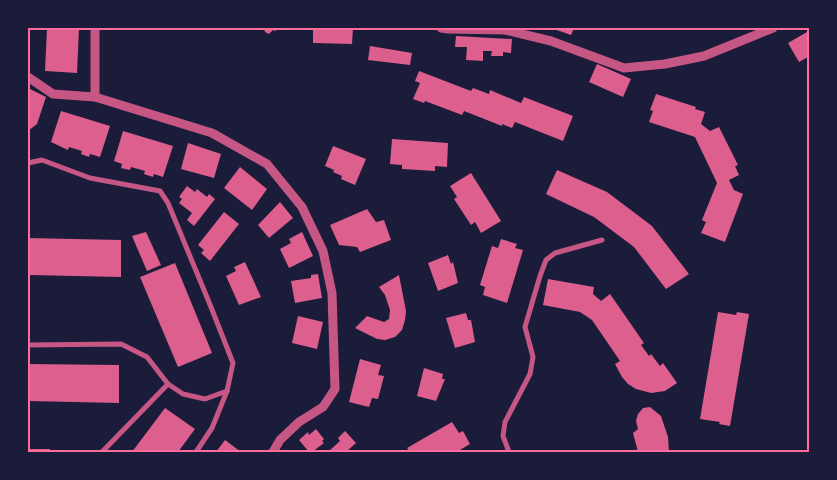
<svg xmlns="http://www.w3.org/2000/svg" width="837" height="480" font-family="Manrope,sans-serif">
  <rect width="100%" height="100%" fill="#1b1b3a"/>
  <g fill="#dd5f8e">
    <polygon points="47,28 79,28 77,73 45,71"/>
    <polygon points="264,28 277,28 276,31 273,30 269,34 265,32"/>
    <polygon points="313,28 353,28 352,44 313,43"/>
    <polygon points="551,28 574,28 571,35"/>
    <polygon points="807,32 810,37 810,56 799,62 788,43"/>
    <polygon points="456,36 512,39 511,53 503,52 503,56 491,56 492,51 483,51 483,61 466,60 467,47 455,47"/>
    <polygon points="370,46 412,53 410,65 368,60"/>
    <polygon points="597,64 631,79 623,97 589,82"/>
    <polygon points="419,71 471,91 473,88 489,94 490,90 521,103 524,97 573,116 563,141 515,122 512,128 502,124 502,126 464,111 462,115 425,101 424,103 413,99 420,83 415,81"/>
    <polygon points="28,88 46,97 37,124 28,131"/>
    <polygon points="656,94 696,107 695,109 705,112 701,124 710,131 719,127 738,165 735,166 739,175 729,180 734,190 743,194 725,242 701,233 706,222 702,220 717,183 695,137 649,122 653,111 650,110"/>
    <polygon points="61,111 110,126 100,157 90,154 89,157 81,154 82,151 69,147 68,150 51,142"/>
    <polygon points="123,131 173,146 163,177 154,174 153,177 144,174 145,171 131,167 130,170 121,168 122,164 114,161"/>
    <polygon points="392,139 448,143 447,167 435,166 435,171 402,169 402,165 390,164"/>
    <polygon points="188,143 221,154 214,178 181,169"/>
    <polygon points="333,146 366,159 355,185 341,179 342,176 333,172 334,170 325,166"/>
    <polygon points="240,167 267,189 252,210 224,188"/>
    <polygon points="557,170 607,192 652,226 689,274 666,289 634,247 594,217 546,194"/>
    <polygon points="471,173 501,221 481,233 475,222 471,225 454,199 457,197 450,186"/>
    <polygon points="187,186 195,192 197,189 207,197 209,194 215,199 194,226 187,220 192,213 179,203 182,199 179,197"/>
    <polygon points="280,202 293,218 269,238 258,225"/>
    <polygon points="367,209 376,222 384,220 391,240 360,252 357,247 339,245 330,225"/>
    <polygon points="224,212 239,224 210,261 201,253 204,250 198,245"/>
    <polygon points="146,232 161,265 147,271 132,236"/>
    <polygon points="302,232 313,256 289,268 280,249 291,243 289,239"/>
    <polygon points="28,238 121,240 121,277 28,275"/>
    <polygon points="501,239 517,244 515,248 523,250 507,303 483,295 485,287 480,285 492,246 498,248"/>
    <polygon points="448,255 451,264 453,262 458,283 438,291 428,263"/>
    <polygon points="245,262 261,297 239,305 226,276 236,271 234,267"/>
    <polygon points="175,263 212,353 178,367 140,277"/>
    <polygon points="318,274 322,298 295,303 291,281 311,278 311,275"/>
    <polygon points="399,275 406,311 405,320 402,330 395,337 385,340 377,339 355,328 367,316 384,322 389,319 390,310 385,295 379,287"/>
    <polygon points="548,279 594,287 593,294 601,301 610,294 644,343 641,345 649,356 651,354 660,366 663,363 677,383 665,391 651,393 636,389 628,384 622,377 615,364 620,361 592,320 580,312 543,305"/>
    <polygon points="718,312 736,315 737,312 749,314 730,426 719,424 720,422 700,419"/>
    <polygon points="466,313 468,320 471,320 475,342 455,348 446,318"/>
    <polygon points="298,316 323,322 317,349 292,343"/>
    <polygon points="360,359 381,365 378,375 384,376 378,399 372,398 369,407 349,402"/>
    <polygon points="28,364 119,365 119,403 28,401"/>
    <polygon points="424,368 443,374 442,379 445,379 436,401 417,396"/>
    <polygon points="650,407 661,416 668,437 669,452 638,452 633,433 638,429 636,421 638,414 643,408"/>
    <polygon points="165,408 195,429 178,452 132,452"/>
    <polygon points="452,422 459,433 463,431 470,444 460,450 461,452 410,452 407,448"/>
    <polygon points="316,429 324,439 322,441 324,443 312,452 309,452 299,440 308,432 309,435"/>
    <polygon points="345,431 356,443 346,452 328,452 340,441 338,438"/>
    <polygon points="225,440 241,452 216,452"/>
    <rect x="28" y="449" width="22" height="3"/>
  </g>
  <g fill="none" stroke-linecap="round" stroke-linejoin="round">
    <g stroke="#c65784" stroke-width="5">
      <polyline points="28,163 42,160 90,178 160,191 168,203 211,307 233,363 227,391 212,428 196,452"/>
      <polyline points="28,345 121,344 147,357 168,384 183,394 205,399 227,391"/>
      <polyline points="102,452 168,384"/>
      <polyline points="509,452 503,436 505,422 530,374 533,357 525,327 540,276 546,260 555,253 602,240"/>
    </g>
    <g stroke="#c65784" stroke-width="9">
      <polyline points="95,28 95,97"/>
      <polyline points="441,28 448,29 505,30 551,41 624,68 665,64 704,56 773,28"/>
      <polyline points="28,77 53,94 95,97 212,133 267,164 302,207 323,251 332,293 335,389 323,407 299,422 280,440 273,452"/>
    </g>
  </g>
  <rect width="837" height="480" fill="none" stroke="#1b1b3a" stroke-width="58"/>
  <rect x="29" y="29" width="779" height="422" fill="none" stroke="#ff6b9d" stroke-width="2"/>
</svg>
